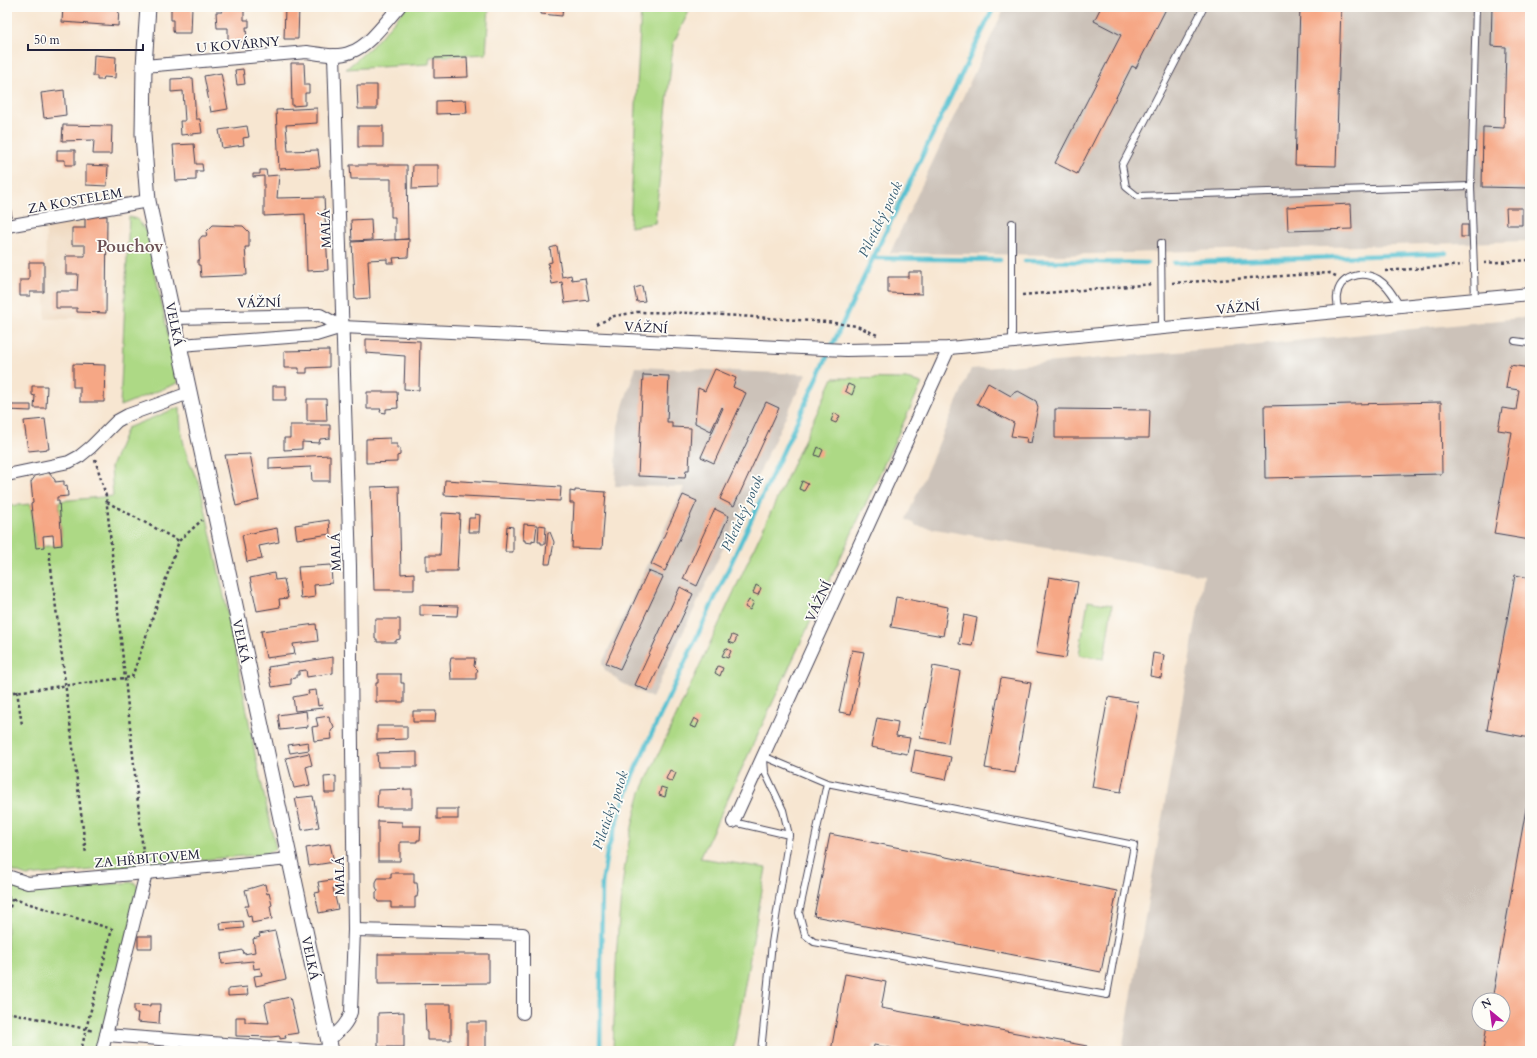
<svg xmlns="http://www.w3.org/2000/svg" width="1537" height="1058" font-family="Cardo,serif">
  <rect width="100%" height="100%" fill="#fdfcf7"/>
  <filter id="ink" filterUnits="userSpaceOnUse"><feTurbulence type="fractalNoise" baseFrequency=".025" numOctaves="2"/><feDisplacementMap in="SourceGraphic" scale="8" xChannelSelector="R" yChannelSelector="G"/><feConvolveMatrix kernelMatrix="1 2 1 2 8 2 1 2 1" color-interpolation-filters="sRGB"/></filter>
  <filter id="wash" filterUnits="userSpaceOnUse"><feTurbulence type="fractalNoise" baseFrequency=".012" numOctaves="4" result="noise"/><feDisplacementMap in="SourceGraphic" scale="16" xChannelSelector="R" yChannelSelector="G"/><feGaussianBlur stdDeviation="0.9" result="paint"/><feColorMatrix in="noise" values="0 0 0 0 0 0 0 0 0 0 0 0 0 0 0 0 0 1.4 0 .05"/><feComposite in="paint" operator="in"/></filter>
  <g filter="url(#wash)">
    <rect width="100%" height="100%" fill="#f7e6d1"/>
    <polygon fill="#eed6bb" points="108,214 106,317 45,319 46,224 82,216"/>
    <g fill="#ccc2b9" fill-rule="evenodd">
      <polygon points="1005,7 1530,7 1530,241 1059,255 890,253"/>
      <path d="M1530,317V1051H1122L1204,575L917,526L906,519L971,369L1248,346ZM1479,1000H1503V1024H1479Z"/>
      <polygon points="636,367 806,374 652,698 622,683 605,670 602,663 684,487 615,486 618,426 624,403"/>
    </g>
    <g fill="#add985" stroke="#687e60">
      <polygon points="407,7 489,7 486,54 430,57 429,64 346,69 371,47"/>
      <polygon points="641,7 691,7 673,44 655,223 630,227"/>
      <polygon points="129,217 137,219 147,233 178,383 120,406"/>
      <path d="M833,378L906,379L922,383L700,858L766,868L733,1051H613C616,964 616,876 641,792Z"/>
      <path d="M180,407C180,438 186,458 200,485L235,647L255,754L276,849L265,854L27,876L7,869V506L31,504L36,547L62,545L59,501L113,496L111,467L127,428Z"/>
      <polygon points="1088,601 1112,605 1104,659 1079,655"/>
      <polygon points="7,882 36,891 134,882 139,888 99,1051 7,1051"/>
    </g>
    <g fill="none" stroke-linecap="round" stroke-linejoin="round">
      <g stroke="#56c1d1" stroke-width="4.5">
        <polyline points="873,258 1000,260"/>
        <polyline points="1025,261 1148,263"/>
        <polyline points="1174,263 1446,253"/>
        <polyline points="600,1051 602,884 607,852 633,774 873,258 994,7"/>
      </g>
    </g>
    <g id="blocks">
      <g fill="#f6a785">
        <polygon points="63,7 119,7 118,26 62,22"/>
        <polygon points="171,7 192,7 191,33 174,33 173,30 173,20 171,20"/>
        <polygon points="222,7 244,7 244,20 249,20 249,27 246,27 247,41 228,42 228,28 217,28 216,12 222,12"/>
        <polygon points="285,7 299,7 298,39 284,39"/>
        <polygon points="541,7 563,7 562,16 541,14"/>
        <polygon points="1101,7 1167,7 1136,68 1132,66 1077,174 1055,163 1121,35 1094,21"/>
        <polygon points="1300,7 1341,7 1336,166 1295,165"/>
        <polygon points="1492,7 1530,7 1530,188 1482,187 1483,127 1504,128 1506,47 1491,46"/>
        <polygon points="94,55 116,57 115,78 104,77 103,80 97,80 97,76 93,76"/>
        <polygon points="467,57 468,77 434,78 434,58"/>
        <polygon points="291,63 304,63 305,85 309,85 309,93 305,93 305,105 292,106"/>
        <polygon points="243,69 245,84 237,85 235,70"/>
        <polygon points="221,73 228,109 211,112 204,76"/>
        <polygon points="193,78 196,119 200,119 202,133 181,135 180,121 185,121 183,91 171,92 171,79"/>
        <polygon points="357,85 377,85 377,109 358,109"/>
        <polygon points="64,90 66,115 44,118 41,93"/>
        <polygon points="466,100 467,113 436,114 436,101"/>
        <polygon points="317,108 317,123 286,125 288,151 318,150 320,167 279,169 276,110"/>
        <polygon points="63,125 112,126 111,154 93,154 94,140 62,141"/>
        <polygon points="247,126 249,137 243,138 244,145 222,148 219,130"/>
        <rect x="358" y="126" width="25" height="21"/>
        <polygon points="194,144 196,164 202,164 203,171 196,171 196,180 176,181 173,145"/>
        <polygon points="57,150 75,150 75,165 65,165 65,160 57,160"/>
        <polygon points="86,165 108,166 107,186 86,185"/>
        <polygon points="350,165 407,165 408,239 395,240 395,217 391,217 391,179 351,179"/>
        <polygon points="413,165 438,165 438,188 412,189"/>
        <polygon points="260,170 266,170 267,176 279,175 277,198 324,197 328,270 307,271 305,214 264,216 264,176 253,177 253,174 260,174"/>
        <polygon points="9,202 12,216 7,217 7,203"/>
        <polygon points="1351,204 1352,229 1288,231 1287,207"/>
        <polygon points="1506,208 1522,208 1522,225 1507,225"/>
        <polygon points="85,216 107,216 106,313 77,312 77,308 56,308 56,291 77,291 78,274 66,274 66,256 85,256 85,245 72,245 72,228 85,228"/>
        <polygon points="371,219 372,240 352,241 351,220"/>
        <polygon points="213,225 243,226 249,232 249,247 245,247 247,275 201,277 200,265 198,265 198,260 200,260 199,240 202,236 207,236 206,232"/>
        <rect x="1461" y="225" width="7" height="12"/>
        <polygon points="409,239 408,257 393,258 394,263 387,263 387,259 368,260 370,298 355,299 352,242"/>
        <polygon points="557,246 562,277 571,275 572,280 585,278 589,300 565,303 562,282 552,284 548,263 552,262 550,248"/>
        <polygon points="29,262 44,262 44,292 30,292 30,296 20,296 20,280 29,280"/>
        <polygon points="909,272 922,272 922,294 888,293 888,277 909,277"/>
        <polygon points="642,286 645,301 637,302 634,288"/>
        <polygon points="366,339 420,341 419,390 404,389 405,356 366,353"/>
        <polygon points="329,350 329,367 307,368 307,373 299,373 299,368 284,368 284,351"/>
        <polygon points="73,364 105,365 104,402 80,402 80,387 73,387"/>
        <polygon points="1510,365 1530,368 1530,540 1494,534 1512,432 1498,430 1502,408 1516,410 1519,390 1506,388"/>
        <polygon points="715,369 736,378 733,387 746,393 714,463 701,457 723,408 722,407 711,431 695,423 698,388 705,391"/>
        <polygon points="643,375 669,376 667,422 672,422 672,427 691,428 689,470 686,470 685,478 638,476"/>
        <polygon points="988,383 1011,396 1013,393 1018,391 1036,401 1038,407 1031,443 1026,442 1027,438 1011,436 1014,423 977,404"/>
        <polygon points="848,384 855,387 852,395 845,391"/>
        <polygon points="32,386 47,386 46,408 34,408 35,396 32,395"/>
        <rect x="273" y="386" width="13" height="14"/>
        <polygon points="367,392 397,392 398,408 386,409 386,413 380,412 381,409 367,409"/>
        <polygon points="307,399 326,399 327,421 307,421"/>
        <polygon points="766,402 779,408 734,506 720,499"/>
        <polygon points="1441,402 1442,474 1265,478 1264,406"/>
        <polygon points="7,405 31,405 31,411 7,410"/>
        <polygon points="1055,409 1150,410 1149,438 1055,438"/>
        <polygon points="834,413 840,416 836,423 831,421"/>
        <polygon points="45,419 49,449 28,451 24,421"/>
        <polygon points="290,425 330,425 330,438 320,439 319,443 302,442 302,449 284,450 284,438 290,438"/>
        <polygon points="390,438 390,444 397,444 397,449 400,448 400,455 397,456 397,462 366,463 366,439"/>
        <polygon points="818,447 823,450 820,457 815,455"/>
        <polygon points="250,454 259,500 236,506 225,455"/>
        <polygon points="330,455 330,481 312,481 311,467 269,469 269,458"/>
        <polygon points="48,472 55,480 55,482 64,481 64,486 67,485 68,496 57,497 57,501 59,501 62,545 54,546 53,535 43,536 44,547 36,548 31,504 33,503 31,482 36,475"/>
        <polygon points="445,480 561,487 560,501 444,495"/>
        <polygon points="802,481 808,484 804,491 799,489"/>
        <polygon points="399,486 401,574 414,573 414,590 374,590 371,487"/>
        <polygon points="575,490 606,492 602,549 572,548 574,503 570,503 570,491 575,492"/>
        <polygon points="683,495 697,501 665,571 651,564"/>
        <polygon points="715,509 729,516 697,586 683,579"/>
        <polygon points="7,511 11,534 7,534"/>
        <polygon points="442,513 460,514 457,571 426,571 426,555 440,555"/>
        <polygon points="475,514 480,515 479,532 468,532 469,518 475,518"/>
        <polygon points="329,520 330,534 297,539 295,525"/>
        <polygon points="524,524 537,525 535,541 532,540 532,543 525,542 525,540 523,540"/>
        <polygon points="539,525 546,526 545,544 541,544 541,542 538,542"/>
        <polygon points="507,526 513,527 513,552 505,552"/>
        <polygon points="277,528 279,542 259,546 262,559 247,562 242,535"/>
        <polygon points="548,532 550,532 554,542 550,564 545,564"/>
        <polygon points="331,565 332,583 314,585 315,597 301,599 298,567"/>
        <polygon points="648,571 663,577 620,669 606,663"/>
        <polygon points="274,573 275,580 284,579 288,598 279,599 280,607 257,611 250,578"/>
        <polygon points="1515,575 1530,578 1530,738 1487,730"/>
        <polygon points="1049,577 1078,582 1066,658 1036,653"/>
        <polygon points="756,585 761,588 758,595 753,593"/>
        <polygon points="680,587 693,594 648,691 635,685"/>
        <polygon points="896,597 948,607 943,636 891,627"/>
        <polygon points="749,600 754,602 750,610 745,607"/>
        <polygon points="420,605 458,606 457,616 420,615"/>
        <polygon points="964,615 977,618 972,646 959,644"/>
        <polygon points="375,619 400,619 400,639 396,640 396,642 377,642 377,639 375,639"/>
        <polygon points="316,624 318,641 293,644 295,654 266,658 261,631"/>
        <polygon points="732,635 737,637 734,644 729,642"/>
        <polygon points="726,648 731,651 728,658 722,656"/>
        <polygon points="852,650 864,652 851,714 839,712"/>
        <polygon points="1153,653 1164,655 1161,678 1150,676"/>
        <polygon points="333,657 333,673 307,677 306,670 299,671 299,675 296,675 296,678 291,679 291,684 272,687 268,667"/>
        <polygon points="451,658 475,658 474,666 478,670 476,673 476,679 451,679 450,663"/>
        <polygon points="718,666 723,668 720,676 715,673"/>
        <polygon points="933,666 960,671 948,743 920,738"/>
        <polygon points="378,674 401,674 401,683 404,683 404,702 376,702 376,683 378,683"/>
        <polygon points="1001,678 1031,683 1015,773 985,768"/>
        <polygon points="316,690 318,706 322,705 323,708 295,711 293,697 309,694 308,691"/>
        <polygon points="1108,697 1138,702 1121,792 1092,787"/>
        <polygon points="306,711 308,727 280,730 278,715"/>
        <polygon points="413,711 436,711 435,722 413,722"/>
        <polygon points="329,716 330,722 333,724 334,728 331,731 332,739 314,741 312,727 318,726 316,718"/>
        <polygon points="694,718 699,721 696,728 690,726"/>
        <polygon points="877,718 898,722 896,736 910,738 907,754 871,747"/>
        <polygon points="377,726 407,726 407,739 377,740"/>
        <polygon points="308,742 309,750 290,753 288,745"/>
        <polygon points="915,750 951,757 946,780 911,773"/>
        <polygon points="417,752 417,767 378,767 377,753"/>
        <polygon points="309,753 312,765 306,767 310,785 294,788 286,758"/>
        <polygon points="670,770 676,773 672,782 666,779"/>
        <polygon points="336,776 336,793 325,793 324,777"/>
        <polygon points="661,787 667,789 665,797 659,795"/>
        <polygon points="412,789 412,808 377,808 378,790"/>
        <polygon points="1529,792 1530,1051 1483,1051 1487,1024 1503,1024 1503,1000 1492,1000"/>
        <polygon points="313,796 319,827 302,830 295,798"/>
        <rect x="437" y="809" width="21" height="10"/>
        <polygon points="378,821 402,822 402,826 421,826 420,840 417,840 417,842 400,842 400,861 378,861"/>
        <polygon points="830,834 1117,891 1101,972 814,916"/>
        <polygon points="330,844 334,862 309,866 306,848"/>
        <polygon points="391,873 414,873 414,883 417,883 418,891 417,897 415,897 415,908 391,908 391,902 378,902 376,898 376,892 378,891 376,887 376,882 378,878 391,878"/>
        <polygon points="339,879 339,886 333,888 338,909 319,913 315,893 320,892 318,882"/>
        <polygon points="265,884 267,894 269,893 272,905 270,906 272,919 252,923 251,916 248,917 245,906 249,906 245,890"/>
        <polygon points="243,921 244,928 221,930 220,923"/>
        <polygon points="275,931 286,979 256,986 254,976 262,975 260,968 254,969 253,961 222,964 221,954 243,950 244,954 255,952 253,939 260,937 259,934"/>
        <rect x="138" y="936" width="14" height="12"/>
        <polygon points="378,954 489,954 489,983 378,984"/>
        <polygon points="845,974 886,982 881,1008 1087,1046 1086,1051 906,1051 874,1045 873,1051 831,1051"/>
        <polygon points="247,987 248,995 228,996 228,989"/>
        <polygon points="290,997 298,1033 285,1035 286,1038 280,1039 280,1036 271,1037 236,1036 236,1017 245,1017 245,1022 269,1023 265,1004 267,1002"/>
        <polygon points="150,1004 160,1004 159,1024 137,1022 138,1013 134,1013 134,1005 150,1006"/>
        <polygon points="425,1004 451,1004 451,1040 427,1040 427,1032 426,1032"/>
        <polygon points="404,1012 404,1047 378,1047 378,1013"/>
        <rect x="467" y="1022" width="19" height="29"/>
      </g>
    </g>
  </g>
  <g filter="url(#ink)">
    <use href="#blocks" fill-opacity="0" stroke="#423f52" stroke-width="1"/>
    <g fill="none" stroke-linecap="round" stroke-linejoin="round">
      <g stroke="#423f52" stroke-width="8">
        <g id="service">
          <polyline points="1204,7 1122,165 1126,187 1137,196 1471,186"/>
          <polyline points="1161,243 1162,328"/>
          <polyline points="1475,299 1471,186 1476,7"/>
          <path d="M1339,312C1338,307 1336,301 1337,296C1339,276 1362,270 1378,279C1388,285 1394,297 1400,306"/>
          <polyline points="1515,341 1530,343"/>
          <polyline points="1012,342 1012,223"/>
          <polyline points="763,756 827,783 1134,845 1107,995 814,942 805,935 799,913 827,783"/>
          <polyline points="764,759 765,772 783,810 789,835"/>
          <polyline points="733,822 789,835 772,943 761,1051"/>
        </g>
      </g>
      <g stroke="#423f52" stroke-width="14">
        <g id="minor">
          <path d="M144,66L307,52C321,54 337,58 351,52C369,46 386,21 399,7"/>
          <polyline points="7,226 148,201"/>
          <polyline points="174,318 320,315 342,327"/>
          <polyline points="180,345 316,335 342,327 846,350 949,348 1530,294"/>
          <polyline points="7,475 69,462 80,456 91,447 117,421 128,415 189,393"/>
          <polyline points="733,822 949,348"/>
          <polyline points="7,876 28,883 146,873 289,859"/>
          <polyline points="354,930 523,934 523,1013"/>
          <polyline points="106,1035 318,1051 331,1050"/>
          <path d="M329,1040C339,1031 347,1025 351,1012L354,930L350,566L334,55"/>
          <polyline points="102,1051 146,873"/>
        </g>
      </g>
      <g stroke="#423f52" stroke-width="17">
        <polyline id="tertiary" points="148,7 144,66 143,134 148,201 331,1051"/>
      </g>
      <g stroke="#423f52" stroke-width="2.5" stroke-dasharray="3 3" stroke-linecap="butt">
        <polyline points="1484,263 1530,260"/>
        <polyline points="1385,271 1463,265"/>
        <polyline points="1172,283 1329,273 1336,276"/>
        <polyline points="1022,295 1153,284"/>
        <polyline points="597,325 602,322 614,316 637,312 694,313 827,322 857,326 877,335"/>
        <polyline points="95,459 106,496 144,861"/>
        <polyline points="107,502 179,541"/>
        <polyline points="49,551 86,854"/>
        <polyline points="17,691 22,725"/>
        <polyline points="7,693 132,677 179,541 202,520"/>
        <polyline points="7,897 112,929 86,1029 93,1031"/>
        <polyline points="7,919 12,899"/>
        <polyline points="7,1012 86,1029 81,1051"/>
      </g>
      <use href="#service" stroke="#fff" stroke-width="6"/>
      <use href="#minor" stroke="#fff" stroke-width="12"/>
      <use href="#tertiary" stroke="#fff" stroke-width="15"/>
    </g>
  </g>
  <g text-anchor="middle" stroke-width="3.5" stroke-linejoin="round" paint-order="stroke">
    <g font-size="13" fill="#22223b" stroke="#fdfcf7">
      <text transform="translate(238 44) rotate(-5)" y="5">U KOVÁRNY</text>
      <text transform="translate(75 200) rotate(-10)" y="5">ZA KOSTELEM</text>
      <text transform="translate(325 229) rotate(-92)" y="5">MALÁ</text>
      <text transform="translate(259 302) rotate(-1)" y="5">VÁŽNÍ</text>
      <text transform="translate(1238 307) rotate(-5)" y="5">VÁŽNÍ</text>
      <text transform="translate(175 324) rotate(78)" y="5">VELKÁ</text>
      <text transform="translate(646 327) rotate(3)" y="5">VÁŽNÍ</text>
      <text transform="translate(335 552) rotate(-92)" y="5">MALÁ</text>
      <text transform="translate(818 601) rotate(-65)" y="5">VÁŽNÍ</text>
      <text transform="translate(242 641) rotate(78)" y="5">VELKÁ</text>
      <text transform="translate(147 858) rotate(-5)" y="5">ZA HŘBITOVEM</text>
      <text transform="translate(339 876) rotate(-91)" y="5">MALÁ</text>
      <text transform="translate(311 958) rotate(78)" y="5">VELKÁ</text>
    </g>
    <g font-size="14" font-style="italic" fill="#345a70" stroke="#fdfcf7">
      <text transform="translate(880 219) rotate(-64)" y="5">Piletický potok</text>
      <text transform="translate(742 513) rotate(-65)" y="5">Piletický potok</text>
      <text transform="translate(610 810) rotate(-71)" y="5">Piletický potok</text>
    </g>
    <g font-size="17" font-weight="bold" fill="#6c5155" stroke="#fdfcf7">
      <text x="130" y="252">Pouchov</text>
    </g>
  </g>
  <rect width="1537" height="1058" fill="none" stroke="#fdfcf7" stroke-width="24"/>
  <g transform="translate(1491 1012) rotate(331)"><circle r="19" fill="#fdfcf7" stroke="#a5a5ac"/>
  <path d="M0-3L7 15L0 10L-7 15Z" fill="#b5179e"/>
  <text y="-6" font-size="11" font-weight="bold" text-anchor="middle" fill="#22223b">N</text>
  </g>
  <path d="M28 44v6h115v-6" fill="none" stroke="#22223b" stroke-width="2"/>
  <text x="34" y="44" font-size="12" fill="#22223b" stroke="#fdfcf7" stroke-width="3" paint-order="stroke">50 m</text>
</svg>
